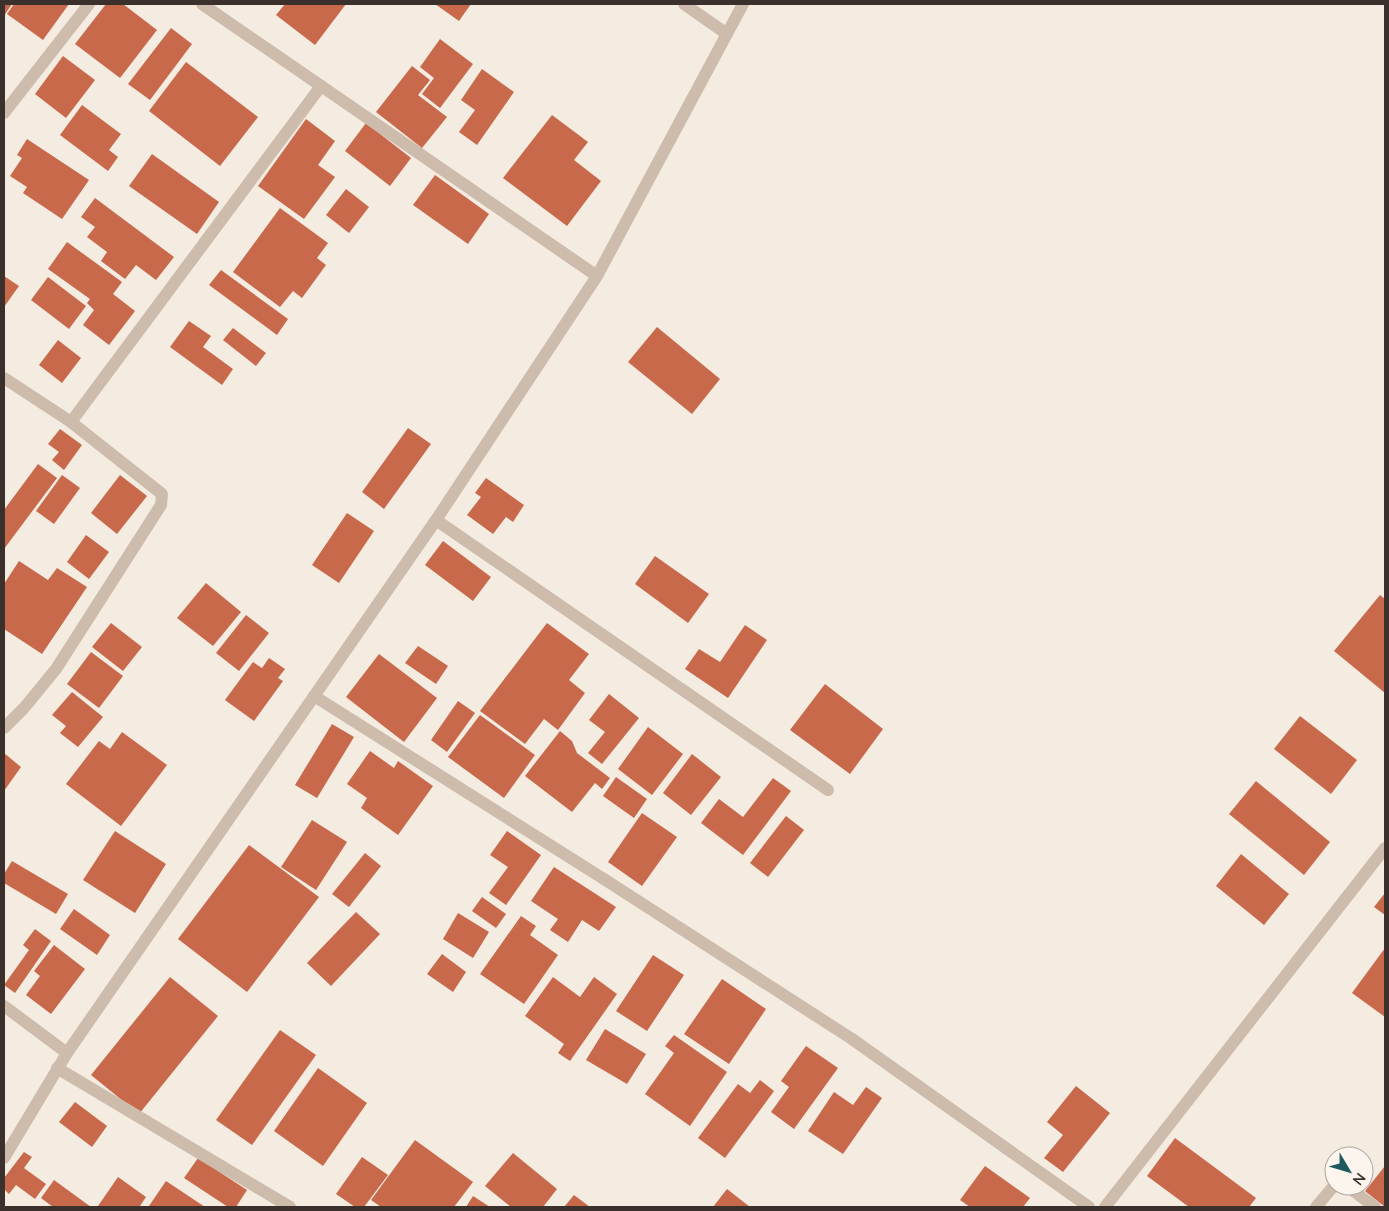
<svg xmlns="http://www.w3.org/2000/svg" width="1389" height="1211" font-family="Lato,sans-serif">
  <rect width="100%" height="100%" fill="#f4ebe1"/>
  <g fill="#c8694b">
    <polygon points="4,4 12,4 4,16"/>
    <polygon points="14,4 69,4 43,40 7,14"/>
    <polygon points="106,4 123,4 157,30 120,78 75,44"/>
    <polygon points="285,4 346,4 315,45 276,15"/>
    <polygon points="435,4 471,4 459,21"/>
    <polygon points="171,28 192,44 150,100 128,84"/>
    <polygon points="440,39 473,64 440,108 422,94 434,78 420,67"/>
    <polygon points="63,56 95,80 66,118 35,94"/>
    <polygon points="186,62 258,117 220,166 149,111"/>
    <polygon points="412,66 430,80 418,95 447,117 422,148 376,112"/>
    <polygon points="482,69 514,92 477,145 459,132 475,110 461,100"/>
    <polygon points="82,105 121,134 109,150 118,157 108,171 60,135"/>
    <polygon points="552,115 588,142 574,160 601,181 567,226 503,178"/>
    <polygon points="306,119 335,141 318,165 335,177 304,219 258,186"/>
    <polygon points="366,123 411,158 390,186 345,151"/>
    <polygon points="27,139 89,180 62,219 23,193 27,187 10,176 22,158 17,155"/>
    <polygon points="152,154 219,202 197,234 129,186"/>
    <polygon points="435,175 489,214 468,244 413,205"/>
    <polygon points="346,189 369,207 349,233 326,215"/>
    <polygon points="95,198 174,257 156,280 136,265 125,279 101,261 107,252 87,237 95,227 81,217"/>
    <polygon points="280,208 328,243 317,258 326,265 302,298 293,291 280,307 233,272"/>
    <polygon points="67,242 122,282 113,294 135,311 109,345 83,325 94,310 87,303 90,299 48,269"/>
    <polygon points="221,270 288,319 277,335 209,285"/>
    <polygon points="4,276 19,286 4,307"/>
    <polygon points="48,277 86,306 69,329 31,300"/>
    <polygon points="189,321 211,336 203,347 233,369 222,385 170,347"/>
    <polygon points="657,327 720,379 692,414 628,362"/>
    <polygon points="233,328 266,353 256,366 223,340"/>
    <polygon points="58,340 81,358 62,383 39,365"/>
    <polygon points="408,428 431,444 384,509 362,492"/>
    <polygon points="60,429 82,445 64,470 52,460 59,452 48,444"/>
    <polygon points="38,464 57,478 4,549 4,510"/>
    <polygon points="62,475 80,488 54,524 36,511"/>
    <polygon points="120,475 147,496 117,534 91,513"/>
    <polygon points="486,478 524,505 513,522 506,517 493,534 467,515 481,497 475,493"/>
    <polygon points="347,513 374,531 339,583 312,565"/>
    <polygon points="86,535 109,552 89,579 67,562"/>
    <polygon points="443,541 491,577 473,601 425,565"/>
    <polygon points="655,556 709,594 688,623 635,584"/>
    <polygon points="19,561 48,580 57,568 87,587 42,654 4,629 4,584"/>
    <polygon points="206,583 241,612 213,646 177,618"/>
    <polygon points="1380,595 1385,599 1385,693 1334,651"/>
    <polygon points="246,615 269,633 239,671 216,653"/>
    <polygon points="111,623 142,647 123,671 92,647"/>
    <polygon points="547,623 589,654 569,680 585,693 558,730 544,719 525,744 480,711"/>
    <polygon points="745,625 767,640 728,698 685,669 699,649 720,662"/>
    <polygon points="418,646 448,666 436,684 405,663"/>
    <polygon points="91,652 123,676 99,708 67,684"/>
    <polygon points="379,654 437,698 404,742 346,697"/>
    <polygon points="269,658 285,669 278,678 283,681 254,721 225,700 253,662 262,668"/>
    <polygon points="825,684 883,729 850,774 790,730"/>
    <polygon points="72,692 103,717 78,747 60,733 66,726 52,715"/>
    <polygon points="609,694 639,718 602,764 588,753 605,732 589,720"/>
    <polygon points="458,701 475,713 447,752 431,740"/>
    <polygon points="480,715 535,755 504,798 448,757"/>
    <polygon points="1300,716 1357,760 1331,794 1274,749"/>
    <polygon points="332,724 354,737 317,798 295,785"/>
    <polygon points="648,727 683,754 652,795 618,769"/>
    <polygon points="560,731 572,741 577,753 610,778 602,789 595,783 572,812 525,776"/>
    <polygon points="122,732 167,765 121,826 66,784 99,741 110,749"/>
    <polygon points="370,751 394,768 398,761 433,786 398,835 361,808 367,798 347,784"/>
    <polygon points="4,753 21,767 4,791"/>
    <polygon points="692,754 721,777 691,815 663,793"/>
    <polygon points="616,777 647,799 634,818 603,796"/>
    <polygon points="773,778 791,791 743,855 701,823 719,799 743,817"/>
    <polygon points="1256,781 1330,842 1304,875 1229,814"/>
    <polygon points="642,813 677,837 642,886 608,862"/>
    <polygon points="786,816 804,830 768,877 750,863"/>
    <polygon points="312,820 347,842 316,890 281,867"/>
    <polygon points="115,831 166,864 135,913 83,880"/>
    <polygon points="507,831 541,855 506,905 489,893 508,867 490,855"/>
    <polygon points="249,845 319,897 247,992 178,939"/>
    <polygon points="365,853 381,866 349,907 332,894"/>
    <polygon points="1241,854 1289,894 1264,925 1216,886"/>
    <polygon points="12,861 68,894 56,914 4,883 4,874"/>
    <polygon points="554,867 616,907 599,931 582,920 568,942 550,930 558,919 531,901"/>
    <polygon points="1385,893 1385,915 1374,907"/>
    <polygon points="482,897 506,914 496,928 472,911"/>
    <polygon points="74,909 110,935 97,955 60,929"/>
    <polygon points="356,912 380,934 331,986 307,963"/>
    <polygon points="458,913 489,932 473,958 443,939"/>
    <polygon points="521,916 536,926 530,935 558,955 524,1004 480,974"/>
    <polygon points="35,929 51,941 15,993 4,985 29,950 23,945"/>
    <polygon points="54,945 85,969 51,1014 26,995 40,976 34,971"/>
    <polygon points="1385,948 1385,1017 1352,993"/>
    <polygon points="442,954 466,972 453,992 427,974"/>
    <polygon points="653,955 684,975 647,1031 616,1011"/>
    <polygon points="170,977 218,1016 139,1114 91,1075"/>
    <polygon points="553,977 580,997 594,977 617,994 570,1061 558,1053 564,1044 525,1016"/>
    <polygon points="722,979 766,1009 729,1064 684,1034"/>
    <polygon points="605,1029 646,1054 627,1084 586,1060"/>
    <polygon points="280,1030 316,1055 252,1145 216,1120"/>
    <polygon points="674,1035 727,1072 690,1126 645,1094 674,1053 665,1046"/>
    <polygon points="806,1046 838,1068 794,1129 771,1112 789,1087 781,1081"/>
    <polygon points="318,1068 367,1103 323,1166 274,1131"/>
    <polygon points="760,1080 774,1091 725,1158 698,1138 738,1084 750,1093"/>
    <polygon points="1076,1086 1110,1113 1063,1172 1044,1158 1063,1135 1047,1122"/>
    <polygon points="866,1087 882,1098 843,1154 808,1131 834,1092 853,1105"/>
    <polygon points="75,1102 107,1126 92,1147 59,1122"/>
    <polygon points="1175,1138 1256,1198 1249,1207 1189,1207 1147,1176"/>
    <polygon points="415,1140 473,1182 454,1207 381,1207 371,1200"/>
    <polygon points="24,1152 32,1157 24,1168 46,1184 35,1199 16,1185 9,1194 4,1189 4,1178"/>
    <polygon points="513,1153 557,1189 543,1207 511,1207 485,1186"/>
    <polygon points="362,1157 388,1175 364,1207 355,1207 336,1194"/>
    <polygon points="198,1158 247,1190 236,1207 228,1207 184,1178"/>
    <polygon points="985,1166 1030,1198 1023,1207 970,1207 960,1200"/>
    <polygon points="1385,1166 1385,1207 1365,1191"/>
    <polygon points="118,1177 146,1197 140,1206 142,1207 100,1207 98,1206"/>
    <polygon points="54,1180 91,1207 53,1207 41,1198"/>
    <polygon points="166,1181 205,1207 152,1207 149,1206"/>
    <polygon points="727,1189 750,1207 713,1207"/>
    <polygon points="574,1195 590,1207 564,1207"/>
    <polygon points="473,1196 490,1207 466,1207"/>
  </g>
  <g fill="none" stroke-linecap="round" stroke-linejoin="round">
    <g stroke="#cdbbac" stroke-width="12">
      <polyline points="202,4 597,276"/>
      <polyline points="684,4 727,34"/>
      <polyline points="4,113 89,4"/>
      <polyline points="4,378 71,422 162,494 161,505 56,669 24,708 4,728"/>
      <polyline points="71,422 321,86"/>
      <polyline points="436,520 828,790"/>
      <polyline points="314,696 607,881 852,1039 1089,1207"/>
      <polyline points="4,1006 67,1053"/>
      <polyline points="57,1068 290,1207"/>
      <polyline points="4,1158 67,1053 436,520 597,276 743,4"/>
      <polyline points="1347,1186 1375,1207"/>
      <polyline points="1105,1207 1385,848"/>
      <polyline points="1316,1207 1332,1188 1336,1186"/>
    </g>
  </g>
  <rect width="1389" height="1211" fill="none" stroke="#3b302b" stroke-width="10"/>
  <g transform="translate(1349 1171) rotate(128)"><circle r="24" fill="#fbf5ee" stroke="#aea6a0"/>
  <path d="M0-4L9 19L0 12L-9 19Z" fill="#1f5a5e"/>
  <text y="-8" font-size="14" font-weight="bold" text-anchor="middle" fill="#3b302b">N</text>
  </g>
</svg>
